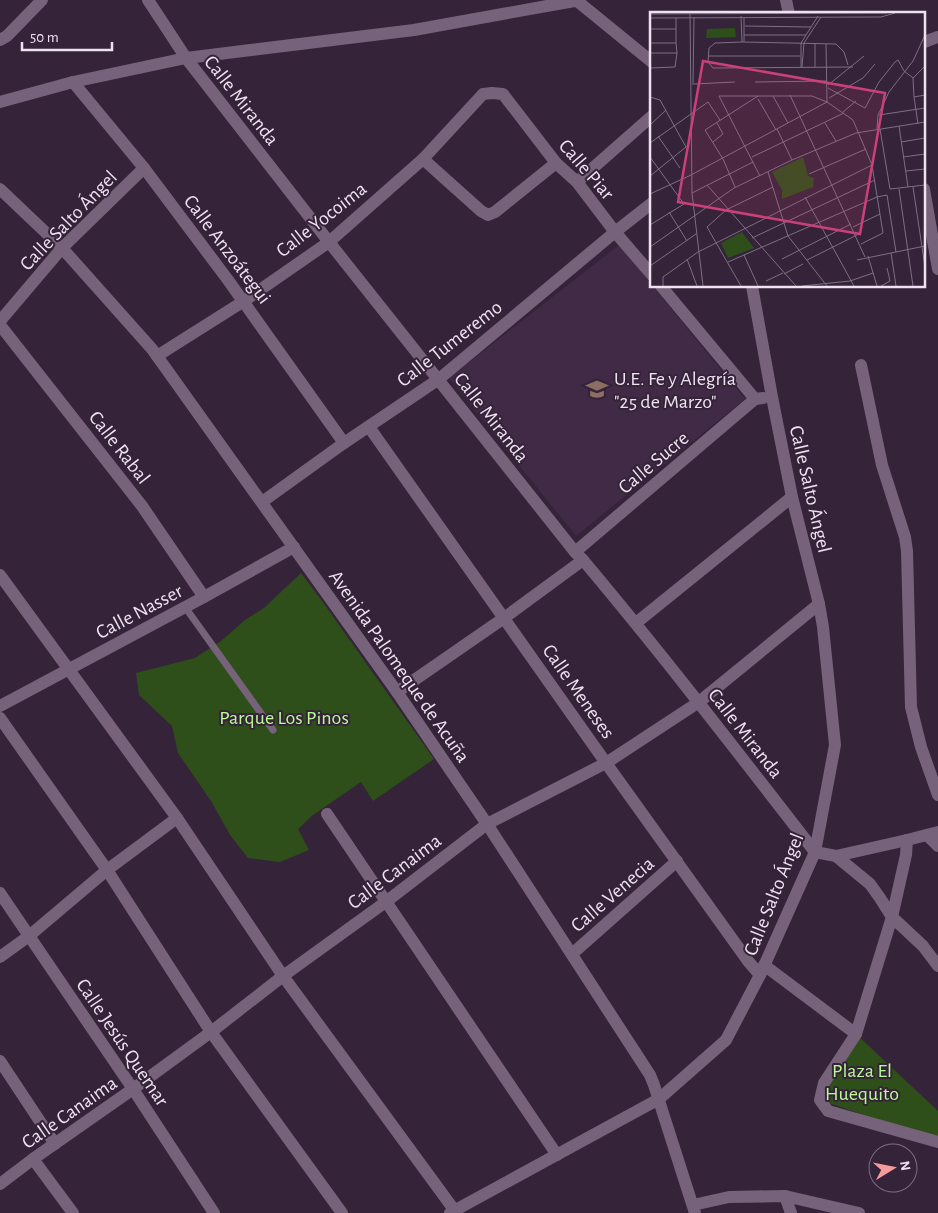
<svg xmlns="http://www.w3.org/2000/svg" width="938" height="1213" font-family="'Alegreya Sans',sans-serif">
  <rect width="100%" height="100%" fill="#352339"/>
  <polygon fill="#412a46" points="619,245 745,399 576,536 449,378"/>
  <g fill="#2e4f19">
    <polygon points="301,573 322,601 434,759 373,801 361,782 313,815 298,829 309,850 280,862 248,858 230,835 211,801 178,753 172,726 139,695 136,673 195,658 221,641 245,620 264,608"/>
    <polygon points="856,1034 938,1111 938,1140 820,1100"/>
  </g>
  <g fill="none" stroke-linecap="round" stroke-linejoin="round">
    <polyline stroke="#77627b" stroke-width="7" points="185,607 273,730"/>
    <g stroke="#77627b" stroke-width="12">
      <path d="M148,0L186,58L329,242L575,552L583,560C663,655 739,754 815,852L836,856L907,840L938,832"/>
      <polyline points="576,0 652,62"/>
      <polyline points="786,0 789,14"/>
      <polyline points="0,40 7,36 42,0"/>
      <polyline points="924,42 938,37"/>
      <polyline points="73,82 144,168 228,280 344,443"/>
      <polyline points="423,159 481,211 488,215 495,212 556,163"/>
      <polyline points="577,182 652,116"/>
      <polyline points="924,189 938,269"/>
      <polyline points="661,286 755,399 763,398"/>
      <polyline points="0,321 62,248 144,168"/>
      <polyline points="0,325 142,506 204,597"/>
      <polyline points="157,356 244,301 329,242 423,159 483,94 492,93 503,94 556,163 577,182 615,232 652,275"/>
      <polyline points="861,365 882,465 905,537 907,551 911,707 921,747 938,795"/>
      <polyline points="369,427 606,763 748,961 760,975"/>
      <polyline points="262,502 344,443 439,379 615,232 652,203"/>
      <polyline points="575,552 755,399"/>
      <polyline points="0,575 177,818 283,976 455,1211"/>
      <polyline points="636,623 792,497"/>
      <polyline points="397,692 504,618 583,560"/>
      <polyline points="0,706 204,597 294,547"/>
      <polyline points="0,718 107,870 211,1032 342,1213"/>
      <polyline points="327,814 557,1155"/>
      <polyline points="927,835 938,846"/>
      <polyline points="907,840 906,855 892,917 856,1034 824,1083 820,1100 828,1111 938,1142"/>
      <polyline points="836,856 870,884 880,898 892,917 923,946 938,966"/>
      <polyline points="0,893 133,1089 214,1213"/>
      <polyline points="572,954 677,861"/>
      <polyline points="0,957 29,936 107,870 177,818"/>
      <polyline points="764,965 856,1034"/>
      <polyline points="0,1061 55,1144"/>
      <polyline points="33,1159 73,1213"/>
      <polyline points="0,1184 33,1159 133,1089 211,1032 283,976 387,901 487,824 606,763 699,702 819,604"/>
      <polyline points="785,1196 791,1213"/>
      <polyline points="693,1205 729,1197 785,1196 859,1213"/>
      <polyline points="450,1213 659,1099 726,1040 760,975 815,852 835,745 823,627 819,604 792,497 772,397 752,286"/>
    </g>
    <g stroke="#77627b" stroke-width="12">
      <polyline points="0,102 73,82 186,58 414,30 580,0"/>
      <polyline points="0,189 62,248 152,349 397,692 487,824 650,1075 654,1085 695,1213"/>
    </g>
  </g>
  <defs>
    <g id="school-bare" transform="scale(1.725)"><path d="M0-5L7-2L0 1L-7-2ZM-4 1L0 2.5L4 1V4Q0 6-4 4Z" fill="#8d6e63" stroke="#352339" stroke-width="2.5" paint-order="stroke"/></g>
  </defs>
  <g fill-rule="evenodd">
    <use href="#school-bare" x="597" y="389"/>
  </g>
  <g text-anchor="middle" stroke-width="4" stroke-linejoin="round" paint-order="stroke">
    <g font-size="20" fill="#eee2f1" stroke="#352339">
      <text transform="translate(242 100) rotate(52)" y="7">Calle Miranda</text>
      <text transform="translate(587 169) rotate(49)" y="7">Calle Piar</text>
      <text transform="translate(321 219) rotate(-38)" y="7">Calle Yocoima</text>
      <text transform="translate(68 220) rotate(-46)" y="7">Calle Salto Ángel</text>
      <text transform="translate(228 249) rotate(53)" y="7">Calle Anzoátegui</text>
      <text transform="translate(449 343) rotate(-38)" y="7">Calle Tumeremo</text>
      <text transform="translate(492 417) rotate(52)" y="7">Calle Miranda</text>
      <text transform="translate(120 447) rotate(52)" y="7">Calle Rabal</text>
      <text transform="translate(653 462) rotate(-40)" y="7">Calle Sucre</text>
      <text transform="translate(811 489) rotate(77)" y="7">Calle Salto Ángel</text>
      <text transform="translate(139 611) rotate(-28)" y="7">Calle Nasser</text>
      <text transform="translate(400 666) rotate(55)" y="7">Avenida Palomeque de Acuña</text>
      <text transform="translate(579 691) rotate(55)" y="7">Calle Meneses</text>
      <text transform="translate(746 733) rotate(52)" y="7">Calle Miranda</text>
      <text transform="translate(394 871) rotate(-37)" y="7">Calle Canaima</text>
      <text transform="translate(612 894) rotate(-41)" y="7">Calle Venecia</text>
      <text transform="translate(773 894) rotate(-68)" y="7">Calle Salto Ángel</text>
      <text transform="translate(123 1042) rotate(56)" y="7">Calle Jesús Quemar</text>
      <text transform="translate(69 1112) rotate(-35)" y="7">Calle Canaima</text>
    </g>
    <g font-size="20" fill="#eee2f1" stroke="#352339" text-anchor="start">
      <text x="614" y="385">U.E. Fe y Alegría<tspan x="614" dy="23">"25 de Marzo"</tspan></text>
    </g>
    <g font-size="20" fill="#b8fa93" stroke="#352339">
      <text x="284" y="724">Parque Los Pinos</text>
      <text x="862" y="1077">Plaza El<tspan x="862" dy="23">Huequito</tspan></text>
    </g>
  </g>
  <g transform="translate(650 12)">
    <rect width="275" height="275" fill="#352339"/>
    <path d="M85,16L86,25L56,26L57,17ZM153,145L158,164L164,166L163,175L132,187V178L122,160ZM92,220L104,236L78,246L71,231Z" fill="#2e4f19"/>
    <path fill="none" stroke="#7f6f83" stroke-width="1" d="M40,1L42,181L53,274M0,2L237,1M91,4L92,30M0,6L231,5L245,1M95,14L161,15M0,17H26M94,23H156M94,30V6M0,31H26L27,41L25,55L0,56M26,31V6M0,41H27M58,44H150M198,53L194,40L186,32L92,30L65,31L59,36L58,50L63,56L203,55M151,55V31L168,4M152,55L154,31L171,5M165,55V31M263,66L264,85M263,66L275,54M105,70L177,69M44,72L85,70M43,73L44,5M178,73L214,44M178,76L215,96L229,70L245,50L248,48L254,59L263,66M140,83L215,245M69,84H162L177,90L203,108L222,153L233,221L211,232M69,84L110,164M123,84L138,111M0,85L10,88L36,135L0,164M179,86L213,66L225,52M108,87L126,118M193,100L206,89M229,103L275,96M175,111L186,129M268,112L264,85L275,83M0,113L16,98M249,114L258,175M127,117L142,148M227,117L228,103L239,80L263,49L275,23M230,117L240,177L275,173M8,124L30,156M63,130L73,122L67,111M251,130L275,126M0,131L58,90L70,108M0,145L34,192L0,213M102,145L194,101M253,145L275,142M256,159L275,157M118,160L138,224L177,274M159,162L216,137M57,173L146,274M85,175L73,147L55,118L108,84M263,175L275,255M249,177L263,274M42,181L103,150M0,182L41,163L177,90L176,32M155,185L204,274M19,200L37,229M203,215L230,202M102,226L225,168M0,235L84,176L142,148L206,121L275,110M241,241L246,274M94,243L108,274M218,244L227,274M37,247L47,274M132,247L201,212M157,248L207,223M207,248L275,234M78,250L227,185L237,183L246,240M0,254L46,222M134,262L153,252M116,269L133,261M13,274V265L48,240L222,153M91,274L57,215L76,198L123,175M152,274L200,269L223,261M231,274L240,269L237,256"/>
    <path fill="#cb4079" fill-opacity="0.15" stroke="#cb4079" stroke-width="2.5" d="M53,49L235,81L210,222L28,190Z"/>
    <rect width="275" height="275" fill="none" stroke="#eee2f1" stroke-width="2.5"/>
  </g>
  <g transform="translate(893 1168) rotate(80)"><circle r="24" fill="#352339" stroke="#7f6f83"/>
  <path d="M0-4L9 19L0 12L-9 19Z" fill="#f59b9a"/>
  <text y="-8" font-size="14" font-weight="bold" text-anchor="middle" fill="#eee2f1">N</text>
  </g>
  <path d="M22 42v8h90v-8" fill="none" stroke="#eee2f1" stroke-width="2.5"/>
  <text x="30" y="42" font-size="15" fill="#eee2f1" stroke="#352339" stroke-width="4" paint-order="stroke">50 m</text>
</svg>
